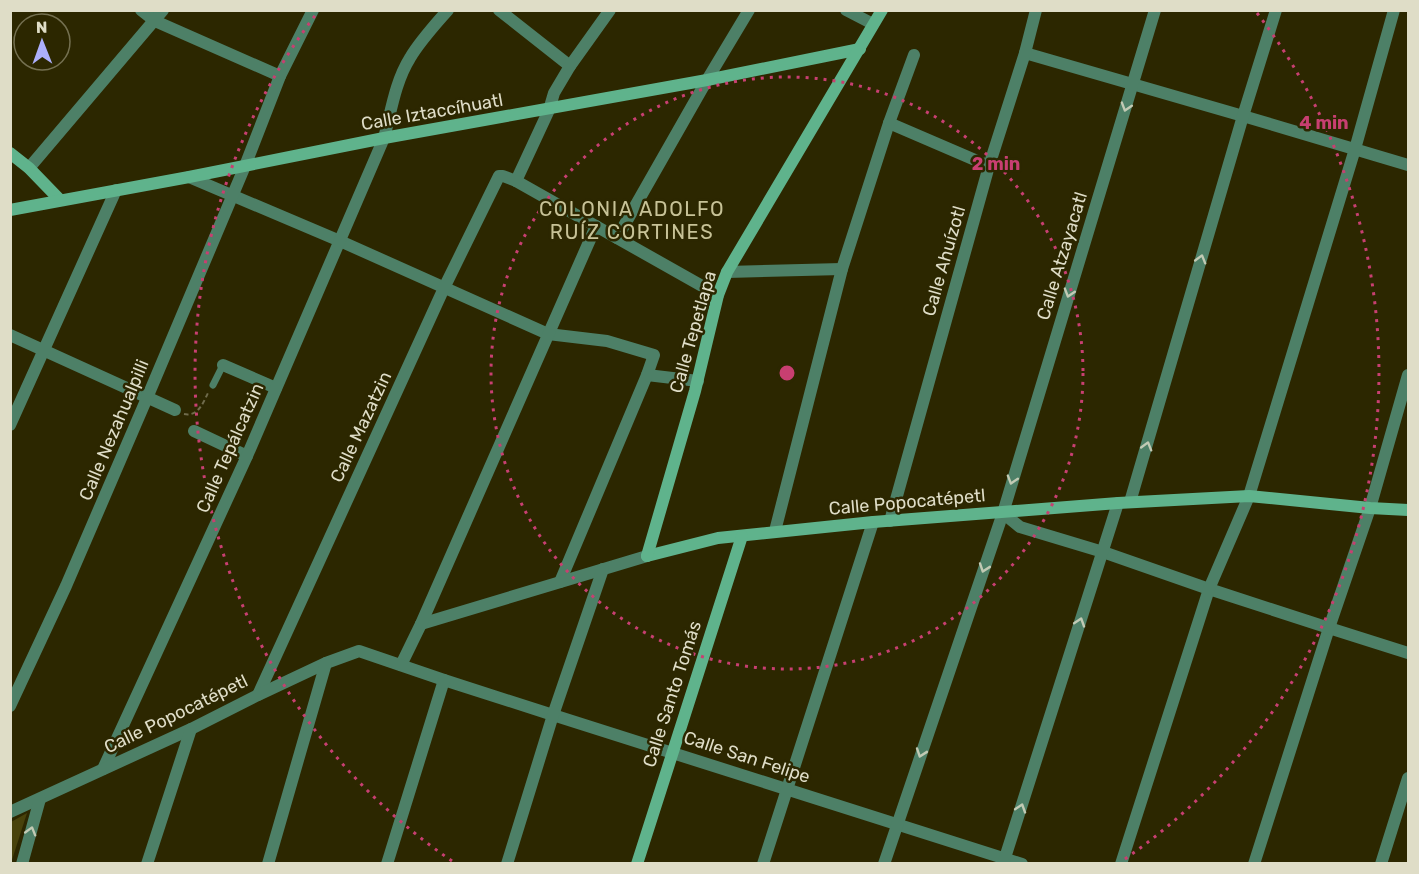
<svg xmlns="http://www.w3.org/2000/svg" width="1419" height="874" font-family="Rubik,sans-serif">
  <rect width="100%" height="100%" fill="#2c2700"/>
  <polygon fill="#48420b" points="27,813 11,863 11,822"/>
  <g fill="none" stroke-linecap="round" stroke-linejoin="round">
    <path stroke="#706c4c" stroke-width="2" stroke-dasharray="4.5 3" stroke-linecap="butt" d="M184,414C198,417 203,403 208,393"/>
    <polyline stroke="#4d8067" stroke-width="7" points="213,385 223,365"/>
    <g stroke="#4d8067" stroke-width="12">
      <polyline points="141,10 155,21 280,76"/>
      <polyline points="499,10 570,66"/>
      <polyline points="846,10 873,24"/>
      <polyline points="1025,53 1243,116 1408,165"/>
      <polyline points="889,123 989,166"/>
      <polyline points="29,168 163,10"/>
      <polyline points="189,177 340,241 548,334 607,341 654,355 647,375 560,582"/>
      <polyline points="516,181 549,110 554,93 570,66 610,10"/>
      <polyline points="617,238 707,80 749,10"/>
      <polyline points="727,272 842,269"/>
      <polyline points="10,335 175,410"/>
      <polyline points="223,365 276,388"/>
      <polyline points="647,375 698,381"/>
      <polyline points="10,425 116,190"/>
      <polyline points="194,431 247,456"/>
      <polyline points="1130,502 1243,116 1276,10"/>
      <polyline points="1003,513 1020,527 1103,552 1209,589 1329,628 1408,653"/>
      <polyline points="890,521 989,166 1025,53 1036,10"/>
      <polyline points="775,531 842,269 889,123 914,55"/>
      <polyline points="421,624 647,556"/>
      <polyline points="401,665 421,624 596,226"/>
      <polyline points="258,695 444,288 499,176 503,176 516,181 718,295"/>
      <polyline points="10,706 66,586 147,398 245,166 280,76 313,10"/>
      <path d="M103,769L247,456L384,138C391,112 395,82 410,58C420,41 434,26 448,10"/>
      <polyline points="10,812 191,729 258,695 326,663 359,651 444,680 553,715 1022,864"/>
      <polyline points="22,864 40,799"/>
      <polyline points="147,864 191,729"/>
      <polyline points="268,864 326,663"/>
      <polyline points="387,864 444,680"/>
      <polyline points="507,864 553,715 603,569"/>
      <polyline points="763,864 873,522"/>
      <polyline points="884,864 1003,513 1155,10"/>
      <polyline points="1003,864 1118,503"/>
      <polyline points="1121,864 1209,589 1249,496 1355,149 1394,10"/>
      <polyline points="1254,864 1329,628 1370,508 1408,375"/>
      <polyline points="1381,864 1408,778"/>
    </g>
    <g stroke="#5fb38c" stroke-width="12">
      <polyline points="10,153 29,168 60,200"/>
      <polyline points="10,210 189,177 384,138 707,80 860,49"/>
      <polyline points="647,556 718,538 873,522 1118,503 1249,496 1370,508 1408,510"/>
      <polyline points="647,556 695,391 718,295 727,272 882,10"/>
      <polyline points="637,864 742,536"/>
    </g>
  </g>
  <defs><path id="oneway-chevron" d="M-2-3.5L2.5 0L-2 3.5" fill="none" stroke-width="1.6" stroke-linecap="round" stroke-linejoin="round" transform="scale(1.5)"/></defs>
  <g stroke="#c2cab4">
    <use href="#oneway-chevron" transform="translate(1126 107) rotate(107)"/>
    <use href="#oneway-chevron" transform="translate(1201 259) rotate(-74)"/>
    <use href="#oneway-chevron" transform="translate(1069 293) rotate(107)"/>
    <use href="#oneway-chevron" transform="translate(1147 446) rotate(-74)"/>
    <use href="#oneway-chevron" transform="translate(1012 480) rotate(107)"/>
    <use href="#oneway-chevron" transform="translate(984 568) rotate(109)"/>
    <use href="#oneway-chevron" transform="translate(1080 622) rotate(-72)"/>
    <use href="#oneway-chevron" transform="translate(921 753) rotate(109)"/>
    <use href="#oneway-chevron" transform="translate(1021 808) rotate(-72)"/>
    <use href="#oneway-chevron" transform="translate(31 831) rotate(-74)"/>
  </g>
  <g fill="none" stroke="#c83f71" stroke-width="3" stroke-dasharray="3 6">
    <circle cx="787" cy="373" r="296"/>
    <path d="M452 861A592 592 0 0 1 317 13M1257 13A592 592 0 0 1 1122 861"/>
  </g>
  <g text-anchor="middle" stroke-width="5" stroke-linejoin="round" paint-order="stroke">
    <g font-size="18" fill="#dfddc7" stroke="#2c2700">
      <text transform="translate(432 112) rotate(-10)" y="6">Calle Iztaccíhuatl</text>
      <text transform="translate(1062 256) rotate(-73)" y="6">Calle Atzayacatl</text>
      <text transform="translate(944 261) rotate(-74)" y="6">Calle Ahuízotl</text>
      <text transform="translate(693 332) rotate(-74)" y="6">Calle Tepetlapa</text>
      <text transform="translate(361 427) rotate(-65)" y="6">Calle Mazatzin</text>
      <text transform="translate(114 430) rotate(-67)" y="6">Calle Nezahualpilli</text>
      <text transform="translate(230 448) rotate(-66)" y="6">Calle Tepálcatzin</text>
      <text transform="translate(907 502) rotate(-5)" y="6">Calle Popocatépetl</text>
      <text transform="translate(672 694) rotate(-72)" y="6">Calle Santo Tomás</text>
      <text transform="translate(176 714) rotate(-26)" y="6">Calle Popocatépetl</text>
      <text transform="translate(747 757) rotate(18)" y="6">Calle San Felipe</text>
    </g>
    <g font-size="20" letter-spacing="1.5" fill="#c7c297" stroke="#2c2700">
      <text x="632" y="216">COLONIA ADOLFO<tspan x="632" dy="23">RUÍZ CORTINES</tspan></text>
    </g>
  </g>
  <circle cx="787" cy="373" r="9" fill="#c83f71" stroke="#2c2700" stroke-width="3"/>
  <g font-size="18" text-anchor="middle" font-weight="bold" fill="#c83f71" stroke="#2c2700" stroke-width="5" stroke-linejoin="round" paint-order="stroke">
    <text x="1324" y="129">4 min</text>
    <text x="996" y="170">2 min</text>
  </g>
  <rect width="1419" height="874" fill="none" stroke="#dfddc7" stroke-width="24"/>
  <g transform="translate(42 42) rotate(359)"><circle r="28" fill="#2c2700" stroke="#747050" stroke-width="1.5"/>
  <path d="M0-4.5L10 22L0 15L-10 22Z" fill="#acaffb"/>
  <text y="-9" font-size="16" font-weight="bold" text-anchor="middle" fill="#dfddc7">N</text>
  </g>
</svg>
